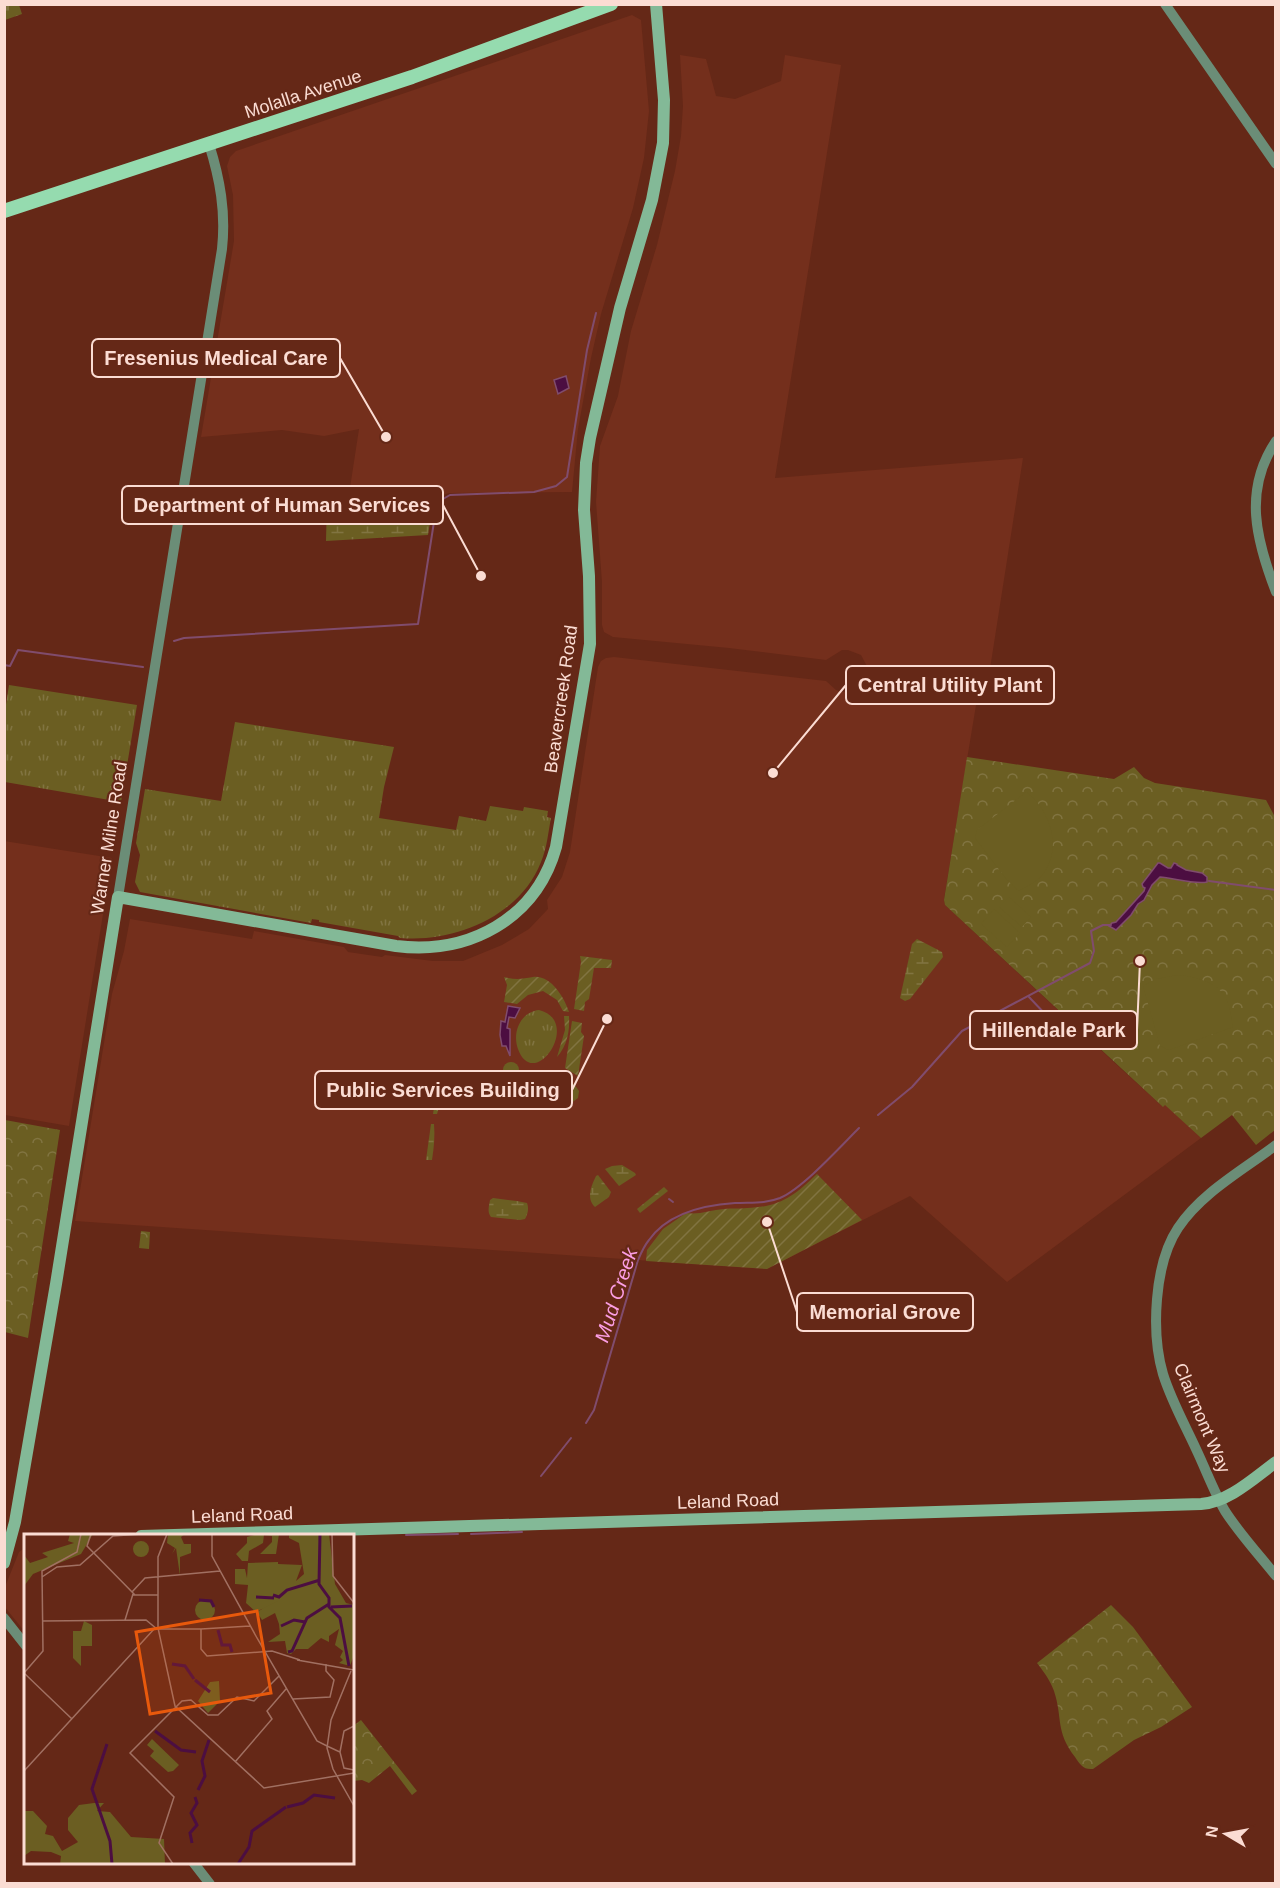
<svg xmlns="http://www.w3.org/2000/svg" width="1280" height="1888" font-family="Arial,sans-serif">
  <defs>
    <pattern id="grass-tufts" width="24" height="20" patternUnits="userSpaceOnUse" patternTransform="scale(1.5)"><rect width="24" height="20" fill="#6b5e22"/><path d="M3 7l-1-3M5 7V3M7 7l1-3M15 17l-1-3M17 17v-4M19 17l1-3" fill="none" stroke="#817441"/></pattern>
    <pattern id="forest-crowns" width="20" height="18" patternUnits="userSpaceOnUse" patternTransform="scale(1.5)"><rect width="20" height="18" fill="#6b5e22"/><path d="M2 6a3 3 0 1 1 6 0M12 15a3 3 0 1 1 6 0" fill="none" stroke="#817441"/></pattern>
    <pattern id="wetland-marsh" width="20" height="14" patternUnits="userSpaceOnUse" patternTransform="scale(1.5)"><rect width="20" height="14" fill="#6b5e22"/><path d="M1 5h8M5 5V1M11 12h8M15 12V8" fill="none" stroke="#817441"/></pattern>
    <pattern id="cemetery-stones" width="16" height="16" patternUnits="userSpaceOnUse" patternTransform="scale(1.5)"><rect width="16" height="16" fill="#6b5e22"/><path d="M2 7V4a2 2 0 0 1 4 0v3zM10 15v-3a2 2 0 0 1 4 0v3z" fill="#817441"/></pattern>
    <pattern id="garden-furrows" width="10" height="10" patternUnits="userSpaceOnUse" patternTransform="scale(1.5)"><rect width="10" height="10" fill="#6b5e22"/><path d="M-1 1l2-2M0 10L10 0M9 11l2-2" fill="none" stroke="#817441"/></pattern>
  </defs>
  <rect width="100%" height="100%" fill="#652817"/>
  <g fill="#742f1c">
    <polygon points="632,15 641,20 649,111 644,158 633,208 601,314 591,358 578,429 572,492 449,493 437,497 348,501 359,429 324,436 282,430 201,437 234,241 233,195 227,166 230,157 236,151"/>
    <polygon points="680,55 706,59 716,96 735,99 781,81 785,55 841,65 775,478 1023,458 987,688 870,672 861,655 848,650 842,650 826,660 729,648 613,637 604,632 602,625 602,582 596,502 600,446 618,396 631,331 657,245 675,171 681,136 683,106"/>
    <polygon points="614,657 826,681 836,690 841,692 855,691 860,689 867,680 973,693 977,699 944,899 945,905 1117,1065 1162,1106 1165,1104 1201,1138 1007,1282 910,1196 767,1269 75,1221 112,994 124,951 130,919 252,939 254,931 344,947 348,952 382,957 385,955 433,961 463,961 502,945 529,929 548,909 547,900 562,877 570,852 598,667 601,661 606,658"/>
    <polygon points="4,841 112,858 69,1126 5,1115"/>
    <polygon points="25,1548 26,1548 25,1632 4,1606 5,1587 19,1552"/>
  </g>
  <g fill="url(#grass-tufts)">
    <polygon points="9,685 137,705 121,802 5,782 5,711"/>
    <path d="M235,722L394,747L384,787L379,818L456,830L459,816L486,821L490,806L523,811L524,807L548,811L547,817L551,818C548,833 547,848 541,862C520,916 455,943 400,938L398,936L319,922V920L312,919L311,923L140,892L135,882L140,855L136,843L145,789L221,801Z"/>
    <path d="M539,1010C583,1021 534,1093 518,1049C512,1033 520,1012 539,1010Z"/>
    <circle cx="511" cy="1070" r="8"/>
    <path d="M542,1074C557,1075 571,1077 579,1091L578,1098C570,1105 561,1107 550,1105L551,1095L544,1094L542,1104L537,1103L538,1093L531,1092L530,1099L526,1095V1091H523L522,1085L530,1077Z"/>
  </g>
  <g fill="url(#forest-crowns)">
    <polygon points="967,757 1114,779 1134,767 1144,778 1155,783 1266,800 1276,819 1275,1130 1256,1145 1232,1115 1201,1138 1165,1105 1163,1107 945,905 944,900"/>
    <polygon points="5,1120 60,1130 28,1338 5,1332"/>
    <polygon points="141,1231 150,1232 149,1249 139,1248"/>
    <path d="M1111,1605L1133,1627L1192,1707L1161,1727L1134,1740L1093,1769C1083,1770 1080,1764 1075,1757C1055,1731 1063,1718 1054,1691C1050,1680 1044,1672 1037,1663Z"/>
    <polygon points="361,1720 417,1791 412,1795 390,1766 369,1783 362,1780 353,1781 353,1726"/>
  </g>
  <g fill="url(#wetland-marsh)">
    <polygon points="437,497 433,504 428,535 326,541 327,501"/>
    <polygon points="917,939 942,952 943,957 910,999 905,1001 900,998 912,944"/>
    <polygon points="439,1078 442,1078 443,1093 437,1114 433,1114"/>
    <path d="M431,1124H434C435,1136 434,1147 432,1160H426Z"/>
    <polygon points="622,1165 635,1173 636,1175 619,1186 605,1169 612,1166"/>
    <path d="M598,1175L611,1192L609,1197L595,1207C586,1199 591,1186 596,1176Z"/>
    <polygon points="664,1187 668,1191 640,1213 637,1209"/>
    <path d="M493,1198L517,1201L527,1203C529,1208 528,1214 525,1219L520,1220L491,1217C487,1212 489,1206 490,1200Z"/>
  </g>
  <polygon fill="url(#cemetery-stones)" points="4,5 19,5 22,14 5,20"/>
  <g fill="url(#garden-furrows)">
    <polygon points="580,956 612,960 611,968 594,968 589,999 585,1002 584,1011 574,1009 581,962"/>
    <path d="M504,977C515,980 522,979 533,977C551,975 564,997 569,1012L563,1011L557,1000L543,991L528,995L517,1004L504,1002L507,985Z"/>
    <path d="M564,1016H569C570,1031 567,1046 557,1057L565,1030Z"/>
    <polygon points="572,1021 582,1023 581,1032 584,1036 578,1076 565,1068"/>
    <path d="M817,1174L862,1220L767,1269L646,1261L647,1250L663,1229L686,1213C699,1215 711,1210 724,1209C731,1208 739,1209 747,1208C780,1207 794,1196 817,1174Z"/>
  </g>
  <g fill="#6b5e22">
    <path d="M1026,792C1049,808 1062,845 1045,871C1040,880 1028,886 1019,891L1007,880L975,838L977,830Z"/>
    <polygon points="1009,897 1031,917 1022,927 999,907"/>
    <polygon points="994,909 1020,933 1007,947 981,924"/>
    <path d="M1177,975C1193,976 1214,981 1224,995C1230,1004 1231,1017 1233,1027L1169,1050L1160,1046L1143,986L1156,979Z"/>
  </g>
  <g fill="#4c0e41" stroke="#804c6d" stroke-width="1.5">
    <polygon points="566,376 569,388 558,394 554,380"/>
    <path d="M1158,863H1160L1168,868H1171L1174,863L1177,864V865L1186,870L1202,873L1207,877V882C1196,885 1173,878 1160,877L1152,885L1144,900L1138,904L1131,915L1116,930L1109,926L1112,923L1116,922L1144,891L1145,888L1143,887L1142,884Z"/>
    <polygon points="508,1006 520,1008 515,1018 509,1017 507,1028 510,1029 510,1056 506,1046 502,1046 500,1035 501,1021 505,1022"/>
  </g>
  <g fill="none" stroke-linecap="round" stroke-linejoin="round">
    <g stroke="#804c6d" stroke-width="2">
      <polyline points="174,641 184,638 418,624 436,509 443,499 450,495 534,492 556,486 567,477 587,350 596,313"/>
      <polyline points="4,665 10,666 18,650 143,667"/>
      <polyline points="1209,881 1276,890"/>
      <polyline points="1029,997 1047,1016"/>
      <polyline points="878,1115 912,1087 962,1031 1090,963 1094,951 1091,931 1103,925 1111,925"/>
      <polyline points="669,1199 673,1202"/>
      <path d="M586,1423L594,1410L638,1260C641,1253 644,1246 649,1240C668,1213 704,1205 735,1203C750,1202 765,1204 780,1198C803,1188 840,1147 859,1128"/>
      <polyline points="541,1476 571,1438"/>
      <polyline points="471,1534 522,1532"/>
      <polyline points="406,1535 458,1534"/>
    </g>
    <g stroke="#6b8d77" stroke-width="10">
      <polyline points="1165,4 1276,164"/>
      <path d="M1276,441C1243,490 1256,540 1276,592"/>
      <path d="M118,897L222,249C226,212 220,179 209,144"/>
      <path d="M1276,1145C1243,1170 1201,1193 1178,1228C1154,1264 1151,1333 1163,1374C1171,1400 1185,1425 1196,1449C1206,1470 1214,1492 1225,1511C1239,1533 1260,1556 1276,1576"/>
      <polyline points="4,1618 26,1646"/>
      <polyline points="193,1862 210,1884"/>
    </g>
    <g stroke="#83b997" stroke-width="12">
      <path d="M141,1536L1201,1504C1229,1502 1254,1478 1276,1462"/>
      <path d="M4,1563L15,1522L56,1284L118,897L396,946C469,955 536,919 556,847L590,644L589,576L584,510L586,463L590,438L620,308L652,200L663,143L664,100L656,4"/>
    </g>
    <polyline stroke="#95dbaf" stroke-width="14" points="4,211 412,77 611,4"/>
  </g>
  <g text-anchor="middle" stroke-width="4.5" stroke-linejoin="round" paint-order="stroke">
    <g font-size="18" fill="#fbdcd3" stroke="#652817">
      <text transform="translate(303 94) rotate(-18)" y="6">Molalla Avenue</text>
      <text transform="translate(561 699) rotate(-82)" y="6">Beavercreek Road</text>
      <text transform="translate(109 838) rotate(-81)" y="6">Warner Milne Road</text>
      <text transform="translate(1202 1418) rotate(67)" y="6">Clairmont Way</text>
      <text transform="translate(728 1501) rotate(-2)" y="6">Leland Road</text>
      <text transform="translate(242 1515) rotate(-2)" y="6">Leland Road</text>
    </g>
    <g font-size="20" font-style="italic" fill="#fa9de3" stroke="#652817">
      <text transform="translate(616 1295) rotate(-72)" y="7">Mud Creek</text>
    </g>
  </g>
  <g transform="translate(24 1534)">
    <rect width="330" height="330" fill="#652817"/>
    <path d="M46,0H69L57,20L9,40L0,52V21L6,29L24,23L18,19L50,9L44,7ZM144,0H161L157,3L160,10H167V19L156,23V42L152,14L148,20L151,14L143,9ZM234,0H255L252,20H236L248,8V2L240,1L239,9L225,17L224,27H218L212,20L223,9V3ZM265,0H305L311,50L322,69L330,71V121L326,132L315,129L319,126L316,123L319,117L311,111L315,95L305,102V108L297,104L284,115H272L267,120L263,119L261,107L244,108L256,100L255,90L251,79L238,86L233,78L238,75L254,30L278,31L272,47L280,40L275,9L265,4ZM109 15a8 8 0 1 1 16 0a8 8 0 1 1-16 0ZM60,87L68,91V112H57V132L49,124V97H57ZM195,147L196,167L184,179L174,167L186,148ZM128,205L155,231L149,237L144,238L126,222L130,217L123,211ZM70,269H80L73,277L86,278L107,303L140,305L141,330H36L37,322L27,318L7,317L0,322V277H9L23,292L21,300L29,302L38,317L54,308L44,296V284L55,271Z" fill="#6b5e22"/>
    <path d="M254,28V67L232,78L222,69L224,51L211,50V35H221L223,44L224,29ZM171 76a10 10 0 1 1 20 0a10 10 0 1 1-20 0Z" fill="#6b5e22"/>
    <path fill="none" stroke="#4c0e41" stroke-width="3" d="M296,0L295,50L305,64V73L316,84L325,132M249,61L255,63L263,56L296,46M232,63L250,64M175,66L187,67L190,73M307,73L328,72M257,92L270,86L281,88M194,96L198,111H206L208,118M264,118L268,117L283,84L305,70M148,130L161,132L170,145M171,146L186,158M131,197L157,216L172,218M83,210L68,255L86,307L88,330M174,256L181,242L178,227L185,206M263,273L279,269L290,261L311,264M168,309L166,299L173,291L167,279L173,269L171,263M214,330L225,313L228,297L262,273"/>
    <path fill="none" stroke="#a17062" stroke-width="1.5" d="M67,0L63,12L111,61M143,0L134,23V94L151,172L240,254L330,239M188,0V22L233,104L293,207L303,212M308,0L309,42L330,69M18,43L33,33L56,31L89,2L118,0M108,58L121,44L196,37M108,61H134M101,86L109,60M18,87L122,86L133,95H177V115L183,122L248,117L276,126M177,95L226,92M273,126L330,136M327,137L307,186L303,214L309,235L330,272M0,139L48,185M0,139L19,117L18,37L53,18L57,0M269,165L306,163L310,146L302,137V130M303,212L316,218L320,234L330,236M316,218L320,197L330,192M211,228L248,185L243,177L262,155M0,237L131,94M149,330L135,309L150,263L106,219L158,167L167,166L184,181H194L213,163L230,167L255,142"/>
    <path fill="#e8590c" fill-opacity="0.15" stroke="#e8590c" stroke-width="3" d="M233,77L247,159L126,180L112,98Z"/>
    <rect width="330" height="330" fill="none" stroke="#fbdcd3" stroke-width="3"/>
  </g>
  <path fill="none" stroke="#fbdcd3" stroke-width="2" d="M386 437L340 358M481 576L443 505M773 773L846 685M1140 961L1137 1030M607 1019L572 1090M767 1222L797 1312"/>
  <g fill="#fbdcd3" stroke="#652817" stroke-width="2">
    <circle cx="386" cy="437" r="6"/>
    <circle cx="481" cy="576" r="6"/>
    <circle cx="773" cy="773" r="6"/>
    <circle cx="1140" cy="961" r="6"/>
    <circle cx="607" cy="1019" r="6"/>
    <circle cx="767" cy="1222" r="6"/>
  </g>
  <g fill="#652817" stroke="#fbdcd3" stroke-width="2">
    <rect x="92" y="339" width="248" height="38" rx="6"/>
    <rect x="122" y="486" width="321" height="38" rx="6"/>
    <rect x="846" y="666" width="208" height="38" rx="6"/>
    <rect x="970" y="1011" width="167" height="38" rx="6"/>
    <rect x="315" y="1071" width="257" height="38" rx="6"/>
    <rect x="797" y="1293" width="176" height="38" rx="6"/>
  </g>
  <g font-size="20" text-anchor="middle" font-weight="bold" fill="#fbdcd3">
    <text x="216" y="365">Fresenius Medical Care</text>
    <text x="282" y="512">Department of Human Services</text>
    <text x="950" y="692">Central Utility Plant</text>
    <text x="1054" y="1037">Hillendale Park</text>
    <text x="443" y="1097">Public Services Building</text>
    <text x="885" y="1319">Memorial Grove</text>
  </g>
  <rect width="1280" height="1888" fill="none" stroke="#fbdcd3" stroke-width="12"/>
  <g transform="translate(1226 1834) rotate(280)" stroke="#652817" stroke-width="4.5" paint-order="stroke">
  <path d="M0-4.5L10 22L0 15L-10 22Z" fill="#fbdcd3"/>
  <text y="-9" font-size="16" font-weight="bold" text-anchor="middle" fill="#fbdcd3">N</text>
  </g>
</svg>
